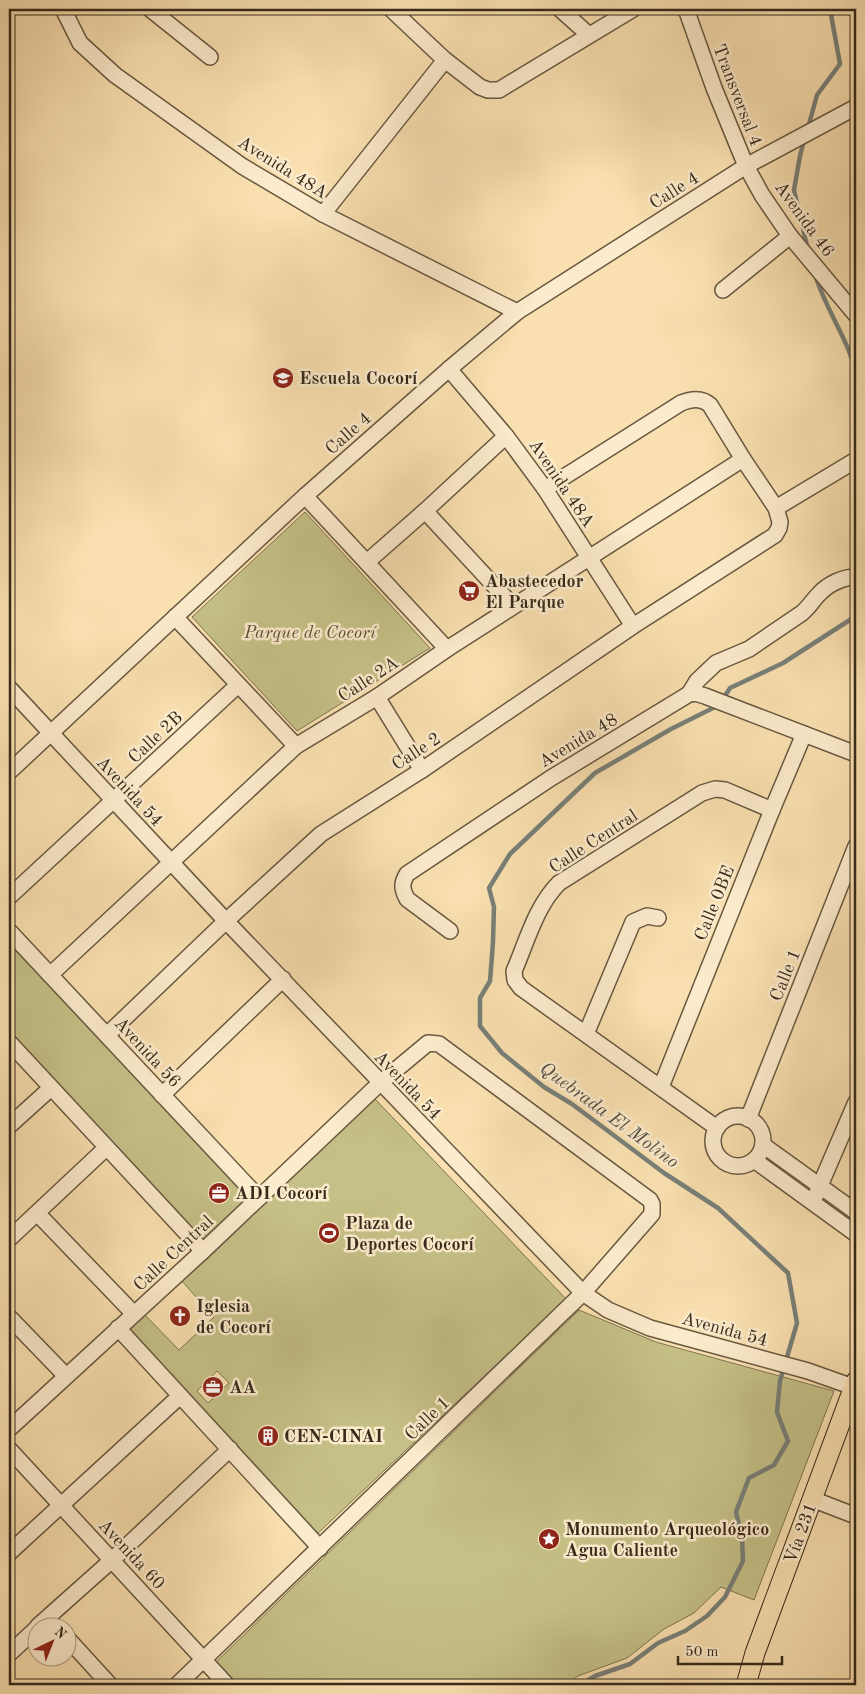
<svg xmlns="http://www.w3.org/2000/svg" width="865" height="1694" font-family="'Old Standard TT',serif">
  <rect width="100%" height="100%" fill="#fae0b0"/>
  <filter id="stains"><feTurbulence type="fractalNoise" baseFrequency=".004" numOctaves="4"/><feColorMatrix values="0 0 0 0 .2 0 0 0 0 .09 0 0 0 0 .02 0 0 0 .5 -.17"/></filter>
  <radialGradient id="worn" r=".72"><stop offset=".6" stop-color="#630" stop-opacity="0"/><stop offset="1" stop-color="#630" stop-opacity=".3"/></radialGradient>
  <g fill="#c5c087" stroke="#7e7551" fill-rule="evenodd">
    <polygon points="305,512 430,648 297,731 192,617"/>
    <polygon points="9,938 252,1199 202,1243 9,1036"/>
    <path d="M375,1099L566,1299L315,1536L127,1332L145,1315L179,1350L214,1317L181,1280ZM217,1371L229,1383L208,1403L197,1391Z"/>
    <polygon points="579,1310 656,1342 834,1391 754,1600 721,1587 694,1613 664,1629 627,1658 578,1676 565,1685 236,1685 215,1663"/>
  </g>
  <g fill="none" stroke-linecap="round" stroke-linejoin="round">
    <g stroke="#788079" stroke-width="4.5">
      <polyline points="808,128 817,95 840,64 830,9"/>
      <polyline points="804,140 800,156 794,190 808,250"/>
      <path d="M815,274C825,309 848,338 856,373"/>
      <polyline points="723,699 730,688 783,663 856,616"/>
      <polyline points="580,1685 595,1676 630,1664 658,1643 685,1631 707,1616 725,1597 743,1561 742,1537 736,1512 749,1478 774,1465 788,1441 777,1412 780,1381 797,1323 788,1273 718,1208 664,1173 572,1104 544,1087 502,1053 480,1026 480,998 490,981 493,942 494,907 489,888 510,854 595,773 671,729 719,705"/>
    </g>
    <g stroke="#675840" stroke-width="18">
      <g id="minor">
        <polyline points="63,9 80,43 115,75 242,166 323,214 517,312"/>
        <polyline points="150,9 210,57"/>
        <polyline points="391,9 445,60 480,87 488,90 499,90 633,9"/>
        <polyline points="560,9 589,35"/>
        <polyline points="686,9 714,88 746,166 762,195 790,236 856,315"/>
        <polyline points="323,214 445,60"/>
        <polyline points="723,290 790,236"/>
        <polyline points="449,369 506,436 545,489 633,626"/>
        <polyline points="305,496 447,649"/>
        <polyline points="776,508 856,460"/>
        <polyline points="425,511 513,606"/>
        <polyline points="367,562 425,511 506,436"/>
        <polyline points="175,617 296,746"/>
        <polyline points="9,688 226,921 583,1293 608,1310 650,1328 808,1371 856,1388"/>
        <path d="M689,694L697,681L716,663L749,649L802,613C809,607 813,600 819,594C828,584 843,577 856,577"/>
        <polyline points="377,697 422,770"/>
        <polyline points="9,772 305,496 449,369 517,312 746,166 856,107"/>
        <polyline points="9,897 238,685"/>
        <polyline points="9,931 259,1198"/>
        <path d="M450,931L407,899C402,889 401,884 407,874L551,778L689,694L695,693L705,696L856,754"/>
        <polyline points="50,975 296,746 377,697 447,649 743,459"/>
        <polyline points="586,1034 633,922 647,916 658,918"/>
        <path d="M107,1035L226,921L321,834L422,770L633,626L775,535L779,528L780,522L776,508L743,459L710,405C701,397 691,399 681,403L545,489"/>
        <polyline points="9,1042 203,1251"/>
        <polyline points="661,1087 772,810 804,734"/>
        <polyline points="162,1095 283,979"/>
        <circle cx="738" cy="1141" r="25"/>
        <polyline points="748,1119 856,846"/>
        <polyline points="9,1126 51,1088"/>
        <path d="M717,1128L521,988L515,980L514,971C527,941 536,906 559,883L702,793L715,789L725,790L772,810"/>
        <polyline points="763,1145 856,1212"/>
        <polyline points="754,1160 856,1234"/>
        <polyline points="816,1195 856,1102"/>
        <polyline points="37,1213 134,1314"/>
        <polyline points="9,1239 106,1148"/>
        <polyline points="9,1317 66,1376"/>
        <polyline points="118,1328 320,1548"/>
        <polyline points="9,1429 203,1251 380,1083 428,1043 439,1044 650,1200 652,1204 652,1214 583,1293 177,1685"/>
        <polyline points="9,1449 227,1685"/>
        <polyline points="812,1499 856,1516"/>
        <polyline points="9,1553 180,1396"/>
        <polyline points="38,1626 112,1560 230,1449"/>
        <polyline points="68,1639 110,1685"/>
        <polyline points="9,1654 38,1627"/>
      </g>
    </g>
    <g stroke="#362a1b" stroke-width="21">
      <polyline id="major" points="746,1685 755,1653 856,1381"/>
    </g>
    <use href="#minor" stroke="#fcebcc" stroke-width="15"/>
    <use href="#major" stroke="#fae0b0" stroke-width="19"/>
  </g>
  <defs>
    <g id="school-disc" transform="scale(1.125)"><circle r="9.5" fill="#8f2418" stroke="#fcebcc"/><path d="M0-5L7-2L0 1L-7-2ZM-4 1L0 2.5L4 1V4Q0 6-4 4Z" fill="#fff"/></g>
    <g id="supermarket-disc" transform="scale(1.125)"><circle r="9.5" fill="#8f2418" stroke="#fcebcc"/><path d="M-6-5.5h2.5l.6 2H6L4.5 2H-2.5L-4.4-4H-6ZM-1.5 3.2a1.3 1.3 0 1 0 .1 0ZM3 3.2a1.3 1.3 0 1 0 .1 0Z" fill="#fff"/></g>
    <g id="office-disc" transform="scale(1.125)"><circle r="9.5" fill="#8f2418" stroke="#fcebcc"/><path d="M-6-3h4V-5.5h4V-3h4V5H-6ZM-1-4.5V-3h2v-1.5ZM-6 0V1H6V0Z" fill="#fff"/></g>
    <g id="stadium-disc" transform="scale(1.125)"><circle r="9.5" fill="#8f2418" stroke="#fcebcc"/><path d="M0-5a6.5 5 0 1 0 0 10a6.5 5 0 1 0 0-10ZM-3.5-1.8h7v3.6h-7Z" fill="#fff"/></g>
    <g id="church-disc" transform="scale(1.125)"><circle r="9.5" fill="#8f2418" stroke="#fcebcc"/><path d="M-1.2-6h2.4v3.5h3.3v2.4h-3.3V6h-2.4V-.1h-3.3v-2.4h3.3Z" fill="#fff"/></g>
    <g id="building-disc" transform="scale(1.125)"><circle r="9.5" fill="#8f2418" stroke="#fcebcc"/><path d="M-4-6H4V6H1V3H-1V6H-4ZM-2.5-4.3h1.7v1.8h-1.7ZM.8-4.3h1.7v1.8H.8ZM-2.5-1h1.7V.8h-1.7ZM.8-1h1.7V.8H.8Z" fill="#fff"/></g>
    <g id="sight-disc" transform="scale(1.125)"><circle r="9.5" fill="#8f2418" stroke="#fcebcc"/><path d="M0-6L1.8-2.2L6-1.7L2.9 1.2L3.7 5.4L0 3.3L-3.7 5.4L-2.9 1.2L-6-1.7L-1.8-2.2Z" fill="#fff"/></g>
  </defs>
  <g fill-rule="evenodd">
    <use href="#school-disc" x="283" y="378"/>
    <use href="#supermarket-disc" x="469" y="591"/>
    <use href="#office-disc" x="219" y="1193"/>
    <use href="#stadium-disc" x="329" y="1233"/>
    <use href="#church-disc" x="180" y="1316"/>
    <use href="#office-disc" x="213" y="1387"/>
    <use href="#building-disc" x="268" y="1436"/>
    <use href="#sight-disc" x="549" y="1539"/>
  </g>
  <g text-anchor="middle" stroke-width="5" stroke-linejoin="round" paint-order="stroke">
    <g font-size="18" fill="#362a1b" stroke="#fcebcc">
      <text transform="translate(738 95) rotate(69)" y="6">Transversal 4</text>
      <text transform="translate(283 167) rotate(32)" y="6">Avenida 48A</text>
      <text transform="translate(674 190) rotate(-32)" y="6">Calle 4</text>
      <text transform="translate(805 219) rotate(54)" y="6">Avenida 46</text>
      <text transform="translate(348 433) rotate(-41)" y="6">Calle 4</text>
      <text transform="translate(562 483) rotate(56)" y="6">Avenida 48A</text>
      <text transform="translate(368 679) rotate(-33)" y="6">Calle 2A</text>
      <text transform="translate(155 737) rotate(-43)" y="6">Calle 2B</text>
      <text transform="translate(578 740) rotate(-31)" y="6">Avenida 48</text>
      <text transform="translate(416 751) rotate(-33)" y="6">Calle 2</text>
      <text transform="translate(130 791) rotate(47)" y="6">Avenida 54</text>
      <text transform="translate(593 841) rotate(-33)" y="6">Calle Central</text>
      <text transform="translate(714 903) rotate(-68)" y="6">Calle 0BE</text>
      <text transform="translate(785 975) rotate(-68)" y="6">Calle 1</text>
      <text transform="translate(148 1052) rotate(47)" y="6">Avenida 56</text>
      <text transform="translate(408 1085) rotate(46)" y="6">Avenida 54</text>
      <text transform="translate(173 1253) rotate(-43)" y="6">Calle Central</text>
      <text transform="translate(725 1329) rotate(15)" y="6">Avenida 54</text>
      <text transform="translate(427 1418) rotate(-44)" y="6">Calle 1</text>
      <text transform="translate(800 1533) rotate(-70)" y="6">Vía 231</text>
      <text transform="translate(132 1554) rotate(47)" y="6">Avenida 60</text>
    </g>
    <g font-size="18" font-weight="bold" fill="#362a1b" stroke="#fcebcc" text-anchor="start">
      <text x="299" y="384">Escuela Cocorí</text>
      <text x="485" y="587">Abastecedor<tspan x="485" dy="21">El Parque</tspan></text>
      <text x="235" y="1199">ADI Cocorí</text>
      <text x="345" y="1229">Plaza de<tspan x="345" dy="21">Deportes Cocorí</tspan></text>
      <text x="196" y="1312">Iglesia<tspan x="196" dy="21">de Cocorí</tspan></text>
      <text x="229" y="1393">AA</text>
      <text x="284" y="1442">CEN-CINAI</text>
      <text x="565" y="1535">Monumento Arqueológico<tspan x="565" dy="21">Agua Caliente</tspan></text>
    </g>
    <g font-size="18" font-style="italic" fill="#5a5036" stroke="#fcebcc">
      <text x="310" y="638">Parque de Cocorí</text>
    </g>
    <g font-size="19" font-style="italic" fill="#524e42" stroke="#fcebcc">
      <text transform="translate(610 1114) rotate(36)" y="7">Quebrada El Molino</text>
    </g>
  </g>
  <rect width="865" height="1694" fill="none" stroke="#fae0b0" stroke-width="30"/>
  <rect x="10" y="10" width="845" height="1674" fill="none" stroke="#362a1b" stroke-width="2.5"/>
  <rect x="15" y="15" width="835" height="1664" fill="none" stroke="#362a1b"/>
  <g transform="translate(52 1642) rotate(43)"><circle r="24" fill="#fcebcc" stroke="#ad9e85"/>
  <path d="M0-4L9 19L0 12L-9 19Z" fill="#8f2418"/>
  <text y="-8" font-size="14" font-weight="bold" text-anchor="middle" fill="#362a1b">N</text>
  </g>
  <path d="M678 1656v8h104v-8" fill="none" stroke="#362a1b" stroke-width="2.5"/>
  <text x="685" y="1656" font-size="15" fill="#362a1b" stroke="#fcebcc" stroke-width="4" paint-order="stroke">50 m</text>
  <rect width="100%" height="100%" filter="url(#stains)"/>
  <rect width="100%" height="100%" fill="url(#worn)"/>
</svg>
